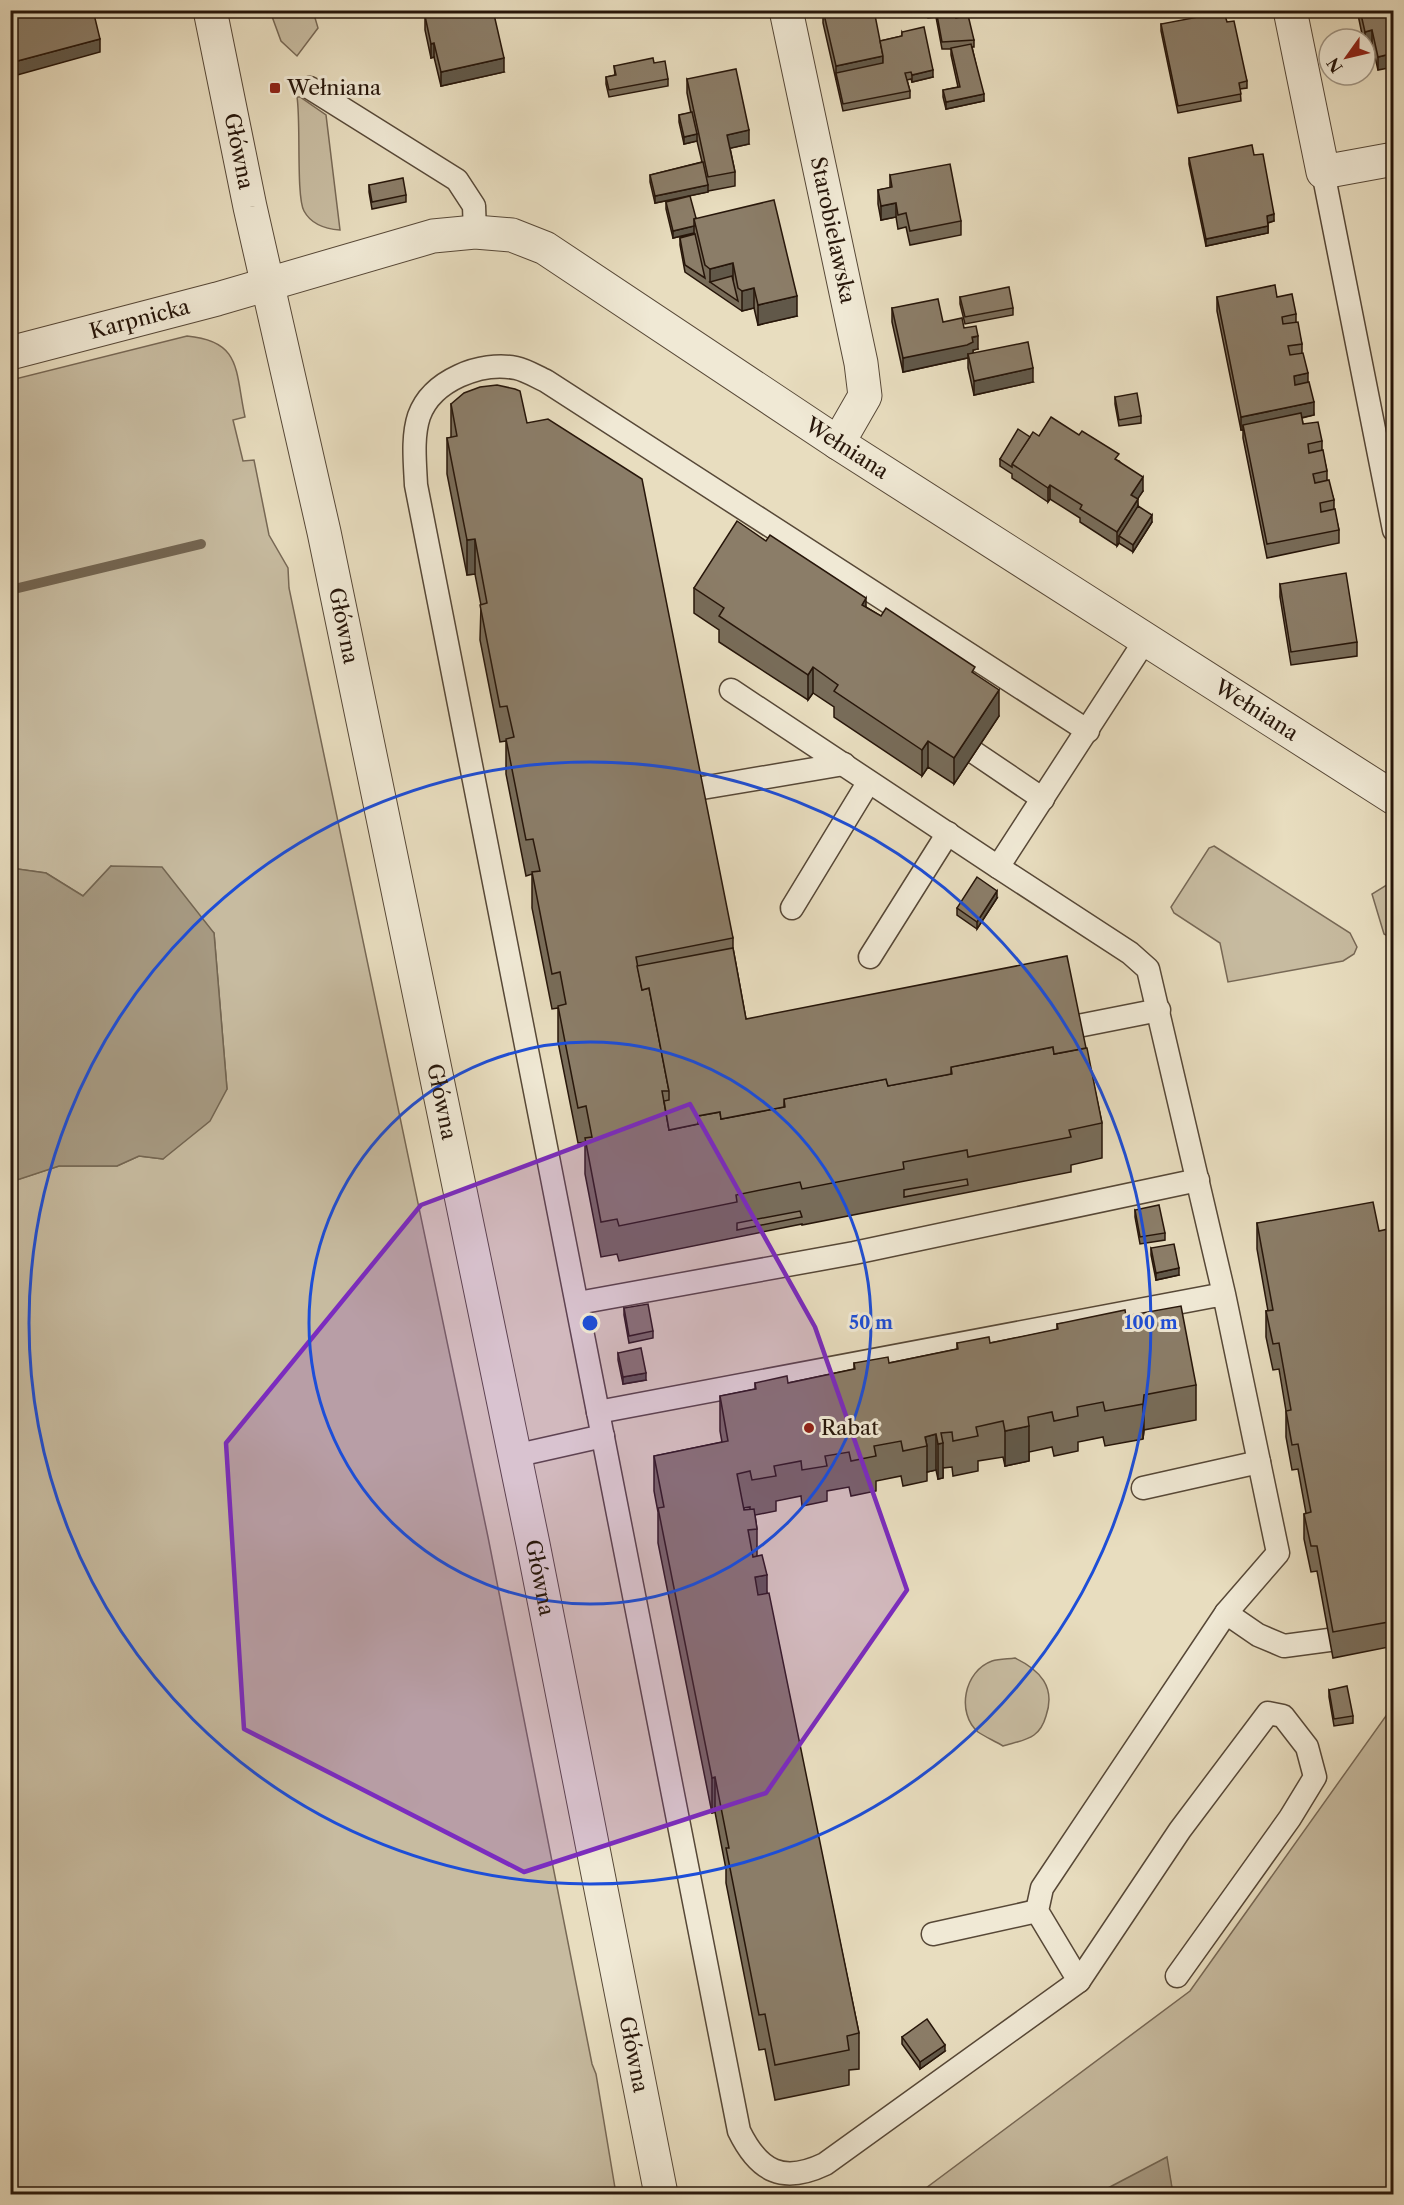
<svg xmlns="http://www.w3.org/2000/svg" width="1404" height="2205" font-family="'Libre Caslon Text',serif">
  <rect width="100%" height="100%" fill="#e8ddbf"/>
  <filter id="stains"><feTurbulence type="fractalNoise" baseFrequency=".00333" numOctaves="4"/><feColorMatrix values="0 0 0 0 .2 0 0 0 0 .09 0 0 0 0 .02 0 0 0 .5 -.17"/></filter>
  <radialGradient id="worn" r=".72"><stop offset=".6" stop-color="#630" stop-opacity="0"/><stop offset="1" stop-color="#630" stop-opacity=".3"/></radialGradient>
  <g fill="#c7bba0" stroke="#776855" stroke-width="1.5">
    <polygon points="270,11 313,11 318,28 297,56 281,41"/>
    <path d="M297,97H300L326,115L340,230C326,229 311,224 304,211C296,197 301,122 297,97Z"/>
    <path d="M187,336C242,341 235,371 245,417L233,420L243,461L254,460L269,535L288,568L289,588L488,1537L592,2064L596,2074L616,2194H11L10,1182L59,1166H117L139,1156L163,1159L227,1089L214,933L111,866L83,896L46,873L10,868L11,380Z"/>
    <polygon points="1214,846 1350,933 1357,947 1354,954 1343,961 1228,982 1220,943 1174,913 1171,907 1209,848"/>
    <polygon points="1393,881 1393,939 1384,934 1372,894"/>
    <path d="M1015,1658C1040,1670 1056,1687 1046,1716C1044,1723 1041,1730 1034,1735C1026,1741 1012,1743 1003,1746C995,1741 985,1737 978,1732C956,1713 964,1671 992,1661C999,1659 1008,1659 1015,1658Z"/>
    <polygon points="1393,1706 1393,2194 1173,2194 1166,2158 1100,2194 918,2194 1190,1991"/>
  </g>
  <g fill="#a69981" stroke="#736551" stroke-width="1.5">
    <polygon points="111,866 162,867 214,933 227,1089 210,1121 163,1159 139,1156 117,1166 59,1166 11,1182 11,868 46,873 83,896"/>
    <polygon points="1167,2157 1173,2194 1100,2194 1108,2188"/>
  </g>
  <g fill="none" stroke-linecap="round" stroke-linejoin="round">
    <polyline stroke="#736551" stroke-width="10" points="10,590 201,544"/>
    <g stroke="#574837" stroke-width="25">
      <g id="service">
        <polyline points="310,88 457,180 474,206 475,232"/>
        <polyline points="1323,172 1394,530"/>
        <polyline points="731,690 998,867 1146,639"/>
        <polyline points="975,753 1043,799"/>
        <polyline points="696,789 844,764"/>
        <path d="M998,867L1130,953L1148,969L1224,1294L1278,1553L1226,1613L1042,1888L1037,1911L1079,1981L825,2164C783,2184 759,2172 739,2131L598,1412L1224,1294"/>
        <polyline points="792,908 868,783"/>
        <polyline points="870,957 948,833"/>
        <polyline points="1078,1026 1159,1010"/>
        <polyline points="578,1303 854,1253 1198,1180"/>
        <path d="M598,1412L416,485C415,463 412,437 419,416C432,380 481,361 516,368C526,370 537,377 546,381L1088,731"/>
        <polyline points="514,1456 603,1436"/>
        <polyline points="1143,1488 1259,1462"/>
        <polyline points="1226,1613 1258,1635 1284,1646 1329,1640"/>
        <polyline points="933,1934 1037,1911"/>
        <polyline points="1079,1981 1180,1830 1268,1713 1283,1716 1307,1747 1315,1777 1290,1818 1177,1976"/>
      </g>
    </g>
    <g stroke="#574837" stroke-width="35">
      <g id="minor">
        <path id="s1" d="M786,10L861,363L865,396L838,443"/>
        <polyline points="1290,10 1323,172 1394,159"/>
        <path id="s2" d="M10,353L217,299L433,236L475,232L512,235L545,248L838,443L1394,798"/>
      </g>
    </g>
    <g stroke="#574837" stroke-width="35">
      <g id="tertiary">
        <path id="s3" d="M210,10L250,207L324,532L533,1544L661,2194"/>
      </g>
    </g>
    <use href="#service" stroke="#f0e9d5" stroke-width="22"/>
    <use href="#minor" stroke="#f0e9d5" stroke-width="33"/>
    <use href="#tertiary" stroke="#f0e9d5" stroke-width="33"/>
  </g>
  <g fill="#786c59" stroke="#27160a" stroke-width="1.5" fill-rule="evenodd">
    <polygon points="823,10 880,41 902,36 902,32 933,77 912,82 911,79 907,80 910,91 910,98 843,111 823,23"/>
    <polygon points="927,10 955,10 956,18 974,40 974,47 972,47 984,101 946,109 943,97 943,90 958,87 951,55 951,49 942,49 936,17 928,18"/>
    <polygon points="1357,10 1394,10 1378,70 1372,44 1365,39 1363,39"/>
    <polygon points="425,16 504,72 441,86 434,57 431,58 425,30"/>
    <polygon points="1227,22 1247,81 1247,88 1240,89 1241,101 1178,113 1161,31 1161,24"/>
    <polygon points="614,66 668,79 668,86 609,97 606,84 606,77 615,75"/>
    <polygon points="687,79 749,144 730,148 735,172 735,186 708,191 708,190 708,192 655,203 650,182 650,175 702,162 697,141 684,144 679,122 679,115 691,113 687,93"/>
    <polygon points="1254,155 1274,221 1268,223 1268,233 1206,246 1189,164 1189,158"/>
    <polygon points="890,175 961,221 961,235 910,245 906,227 898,229 896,217 881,220 878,204 878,190 890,188"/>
    <polygon points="369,185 406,195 406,202 372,209 369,192"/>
    <polygon points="666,202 696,218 797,316 758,325 754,308 742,311 685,272 680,245 680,238 694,234 694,233 673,238 666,209"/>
    <polygon points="960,297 1013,308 1013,315 965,324 960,304"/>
    <polygon points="1217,297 1277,297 1296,314 1296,322 1302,344 1302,353 1314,415 1302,418 1303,424 1322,441 1322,450 1327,471 1327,480 1334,500 1334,509 1339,530 1339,543 1267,558 1243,438 1243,430 1241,430 1217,311"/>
    <polygon points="892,308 964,328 978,349 973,350 973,353 1033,382 974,395 968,368 968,358 903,372 892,322"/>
    <polygon points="1115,397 1141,416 1141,423 1119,426 1115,404"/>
    <polygon points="451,404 527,423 733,938 733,948 746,1019 1086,1048 1102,1123 1102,1158 1071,1165 1071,1172 802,1225 802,1224 619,1261 617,1254 601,1257 585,1174 585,1142 578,1143 558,1042 558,1008 552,1009 532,908 532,874 526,876 506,774 506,741 500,742 480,640 481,605 475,574 467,575 447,474 447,438 451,438"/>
    <polygon points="1039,436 1119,461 1143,491 1137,499 1138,506 1152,522 1133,552 1119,543 1117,546 1080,522 1080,518 1050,499 1048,502 1012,478 1012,474 1000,466 1000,459 1030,437"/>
    <polygon points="1280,584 1357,642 1357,656 1291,665 1280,597"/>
    <polygon points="694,588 866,607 975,674 999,716 954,784 928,767 922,776 834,717 834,707 813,693 808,700 719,642 719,630 694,613"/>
    <polygon points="997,898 977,929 957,915 957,908"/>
    <polygon points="1135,1210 1165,1233 1165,1240 1140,1244 1135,1217"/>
    <polygon points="1257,1223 1379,1231 1394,1258 1394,1646 1333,1658 1317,1571 1311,1572 1304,1539 1304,1514 1306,1513 1298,1469 1292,1470 1286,1437 1286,1411 1279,1369 1273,1370 1266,1337 1266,1311 1268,1311 1257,1249"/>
    <polygon points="1151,1248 1179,1275 1156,1280 1151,1255"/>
    <polygon points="624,1308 653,1331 653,1338 629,1343 624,1315"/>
    <path d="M1126,1316L1196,1385V1420L1144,1430L1143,1439L1105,1446L1103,1437L1078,1442V1451L1054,1456L1052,1447L1029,1452V1461L1005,1466L1003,1457L978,1461V1471L953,1476L952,1467L943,1468V1478L938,1479L936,1470L927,1472V1481L903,1486L901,1476L876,1481V1491L851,1496L849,1487L827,1491V1501L802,1506L801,1496L776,1501V1511L755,1515L757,1529V1556L767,1593L859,2033V2069L849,2070V2085L775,2100L765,2049L759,2050L726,1883V1869L715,1812L712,1813L658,1543V1512L654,1491V1456L722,1442L720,1431V1396L755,1389V1383H788L854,1369V1363H889L957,1349V1343H990L1057,1330V1324ZM750,1507V1509L744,1510V1508Z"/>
    <polygon points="618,1353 646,1380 623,1384 618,1360"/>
    <polygon points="1329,1690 1353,1716 1353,1723 1334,1726 1329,1697"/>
    <polygon points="902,2037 945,2051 920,2069 902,2044"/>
  </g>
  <g fill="#615849" stroke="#27160a" stroke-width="1.5">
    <polygon points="91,10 114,10 114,12 91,17"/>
    <polygon points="1372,30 1372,44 1365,45 1365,32"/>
    <polygon points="100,39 100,52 10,77 10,63"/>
    <polygon points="434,43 434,57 431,58 431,44"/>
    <polygon points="1394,53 1394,67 1378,70 1378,57"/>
    <polygon points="883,56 883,70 836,73 836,80 836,66"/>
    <polygon points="504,58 504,72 441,86 441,72"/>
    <polygon points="933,70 933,77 912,82 912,75"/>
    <polygon points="984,94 984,101 946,109 946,102"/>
    <polygon points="749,130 749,144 727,149 727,135"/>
    <polygon points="697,134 697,141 684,144 684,137"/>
    <polygon points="708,185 708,192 655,203 655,196"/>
    <polygon points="896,203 896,217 881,220 881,206"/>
    <polygon points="1274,214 1274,221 1267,223 1267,216"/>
    <polygon points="694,226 694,233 673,238 673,231"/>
    <polygon points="1268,226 1268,233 1206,246 1206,239"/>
    <polygon points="733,263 733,283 710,282 710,269"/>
    <polygon points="754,288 754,308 742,311 742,291"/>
    <polygon points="797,296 797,316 758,325 758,305"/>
    <polygon points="978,336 978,349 973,350 973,356 968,354 968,358 967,358 903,372 903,358"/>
    <polygon points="1033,368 1033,382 974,395 974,381"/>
    <polygon points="1308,373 1308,387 1294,390 1294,376"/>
    <polygon points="1314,402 1314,415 1244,430 1243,425 1243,430 1241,430 1241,417"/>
    <polygon points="1143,477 1143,491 1131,509 1131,495"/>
    <polygon points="1050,485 1050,499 1048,502 1048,488"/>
    <polygon points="1138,499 1138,513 1119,536 1119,543 1117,546 1117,532"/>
    <polygon points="1152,515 1152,522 1133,552 1133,545"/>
    <polygon points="475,539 475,574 467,575 467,540"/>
    <polygon points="866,598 866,624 862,605"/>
    <polygon points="813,667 813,693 808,700 808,675"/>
    <polygon points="999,690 999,716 954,784 954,758"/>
    <polygon points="928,741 928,767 922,776 922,750"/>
    <polygon points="997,891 997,898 977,929 977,922"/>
    <polygon points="1179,1268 1179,1275 1156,1280 1156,1273"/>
    <polygon points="646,1373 646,1380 623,1384 623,1377"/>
    <polygon points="1144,1395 1144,1430 1143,1439 1143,1404"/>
    <polygon points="1029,1426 1029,1461 1005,1466 1005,1431"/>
    <polygon points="936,1434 936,1470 927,1472 927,1446 925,1437"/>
    <polygon points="943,1443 943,1478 938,1479 938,1444"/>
    <polygon points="767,1575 767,1610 755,1613 755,1577"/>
    <polygon points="715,1777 715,1812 712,1813 712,1778"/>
    <polygon points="945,2045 945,2051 920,2069 920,2062"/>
  </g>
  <g fill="#8b7d68" stroke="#27160a" stroke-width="1.5">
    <polygon points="10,10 93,10 100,39 10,63"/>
    <polygon points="450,10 493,10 504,58 441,72 434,43 431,44 425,16"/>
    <polygon points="823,10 874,10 883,56 836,66"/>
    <polygon points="936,10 955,10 956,18 968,15 974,40 942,42"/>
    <polygon points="1360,10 1394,10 1394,53 1378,57 1372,30 1365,32"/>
    <polygon points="1224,12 1227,22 1234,21 1247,81 1239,83 1241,94 1178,106 1161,24"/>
    <polygon points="924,27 933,70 912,75 911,72 905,73 910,91 843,104 836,73 883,63 883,56 880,41 902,36 902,32"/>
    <polygon points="971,44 984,94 946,102 943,90 960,87 951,48"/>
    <polygon points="653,58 654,63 665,61 668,79 609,90 606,77 616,75 614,66"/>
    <polygon points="736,69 749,130 727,135 735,172 708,177 687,79"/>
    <polygon points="692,112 697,134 684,137 679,115"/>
    <polygon points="1252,145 1254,155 1263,154 1274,214 1267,216 1268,226 1206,239 1189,158"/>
    <polygon points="703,162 708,185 655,196 650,175"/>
    <polygon points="950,164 961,221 910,231 906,213 898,215 896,203 881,206 878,190 892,187 890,175"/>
    <polygon points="403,178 406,195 372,202 369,185"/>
    <polygon points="690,196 696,218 694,219 694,226 673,231 666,202"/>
    <polygon points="774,200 797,296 758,305 754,288 742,291 738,288 733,263 710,269 705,265 694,219"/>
    <polygon points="695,234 705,278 685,265 680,238"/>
    <polygon points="732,276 738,301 710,282"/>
    <polygon points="1275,285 1277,297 1292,294 1296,314 1282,317 1283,324 1298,322 1302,344 1288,346 1290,355 1303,353 1308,373 1294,376 1295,385 1309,382 1314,402 1241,417 1217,297"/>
    <polygon points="1009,287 1013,308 965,317 960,297"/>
    <polygon points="938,299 943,322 962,318 964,328 976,326 978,336 972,337 973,342 967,345 903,358 892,308"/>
    <polygon points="1028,342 1033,368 974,381 968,354"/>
    <polygon points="497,385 515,389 520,391 527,423 548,419 642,479 733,938 636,957 642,990 649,988 669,1091 662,1091 669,1130 699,1124 698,1116 720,1112 721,1119 785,1107 784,1099 886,1079 888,1086 952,1074 951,1067 1053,1047 1054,1054 1087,1048 1102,1123 1069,1130 1071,1137 968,1157 967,1150 903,1162 904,1169 802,1189 800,1182 736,1195 737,1202 619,1226 617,1219 601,1222 585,1138 592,1137 586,1106 578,1108 558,1006 566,1004 560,972 552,974 532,872 540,871 533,839 526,840 506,739 514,737 507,706 500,707 480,605 487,603 475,539 467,540 447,438 457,436 451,404 464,393 480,387"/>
    <polygon points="1137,393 1141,416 1119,420 1115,397"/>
    <polygon points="1301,413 1303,424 1318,422 1322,441 1308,444 1309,453 1323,450 1327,471 1313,474 1315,483 1329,480 1334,500 1320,503 1321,512 1335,509 1339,530 1267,544 1243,425"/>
    <polygon points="1051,417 1079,435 1082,431 1119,454 1115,459 1143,477 1131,495 1138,499 1117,532 1080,509 1082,505 1050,485 1048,488 1012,464 1033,432 1039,436"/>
    <polygon points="1018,429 1030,437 1012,464 1012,467 1000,459"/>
    <polygon points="1138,506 1152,515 1133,545 1119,536"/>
    <polygon points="737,521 766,541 770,535 866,598 862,605 881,616 886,608 975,667 972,672 999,690 954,758 928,741 922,750 834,691 838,685 813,667 808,675 719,616 724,608 694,588"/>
    <polygon points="1346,573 1357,642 1291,652 1280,584"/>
    <polygon points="977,877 997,891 977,922 957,908"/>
    <polygon points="733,948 746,1019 1067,956 1086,1048 1054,1054 1053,1047 951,1067 951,1074 888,1086 886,1079 784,1099 784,1107 721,1119 720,1112 698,1116 698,1124 669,1130 664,1101 669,1100 669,1091 649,988 642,990 637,966"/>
    <polygon points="967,1179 968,1185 904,1197 904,1190"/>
    <polygon points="1373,1202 1379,1231 1388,1229 1394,1258 1394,1621 1333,1632 1317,1546 1311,1546 1304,1514 1311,1512 1298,1444 1292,1445 1286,1411 1291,1410 1279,1343 1273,1344 1266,1311 1273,1310 1257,1223"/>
    <polygon points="1159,1205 1165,1233 1140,1237 1135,1210"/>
    <polygon points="800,1211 802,1217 737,1230 737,1223"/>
    <polygon points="1174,1244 1179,1268 1156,1273 1151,1248"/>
    <polygon points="648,1304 653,1331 629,1336 624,1308"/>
    <polygon points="1181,1306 1196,1385 1144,1395 1143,1404 1105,1411 1103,1402 1077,1407 1078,1416 1054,1421 1052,1412 1028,1417 1029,1426 1005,1431 1003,1421 976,1427 978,1436 953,1441 952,1432 941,1433 943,1443 938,1444 936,1434 925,1437 927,1446 903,1451 901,1441 874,1446 876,1456 851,1461 849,1452 825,1456 827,1466 802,1470 801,1461 774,1466 776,1476 752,1480 750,1471 737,1474 744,1510 754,1509 757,1529 748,1530 753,1557 762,1555 767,1575 755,1577 758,1595 769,1593 859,2033 847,2036 849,2050 775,2065 765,2014 759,2015 726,1848 729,1848 715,1777 712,1778 658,1508 664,1507 654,1456 728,1441 720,1396 756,1389 755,1383 787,1376 788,1383 855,1369 854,1363 888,1357 889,1363 958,1349 957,1343 989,1337 990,1343 1058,1329 1057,1324 1125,1310 1126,1316"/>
    <polygon points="641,1348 646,1373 623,1377 618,1353"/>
    <polygon points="1347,1686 1353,1716 1334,1719 1329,1690"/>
    <polygon points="927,2019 945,2045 920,2062 902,2037"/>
  </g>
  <path fill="#7b2cbf" fill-opacity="0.2" stroke="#7b2cbf" stroke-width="4.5" stroke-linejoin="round" d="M690,1104L815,1327L907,1590L766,1793L524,1872L244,1729L226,1443L421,1205Z"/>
  <g fill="none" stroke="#1d4ed8" stroke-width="3">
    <circle cx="590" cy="1323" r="281"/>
    <circle cx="590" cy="1323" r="561"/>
  </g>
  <g fill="#8f2418" stroke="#f0e9d5" stroke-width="2">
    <rect x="269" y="82" width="12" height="12" rx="3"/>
    <circle cx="809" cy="1428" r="6"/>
  </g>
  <g text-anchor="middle" stroke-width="6" stroke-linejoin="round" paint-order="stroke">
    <g font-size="21" fill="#27160a" stroke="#f0e9d5" text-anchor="start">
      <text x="287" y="95">Wełniana</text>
      <text x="821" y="1435">Rabat</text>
    </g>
    <g font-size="21" fill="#27160a" stroke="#f0e9d5">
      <text dy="7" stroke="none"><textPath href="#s3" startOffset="144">Główna</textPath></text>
      <text dy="7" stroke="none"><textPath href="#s1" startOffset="225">Starobielawska</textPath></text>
      <text dy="7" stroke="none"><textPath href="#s2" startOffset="134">Karpnicka</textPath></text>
      <text dy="7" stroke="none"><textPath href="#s2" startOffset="916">Wełniana</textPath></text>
      <text dy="7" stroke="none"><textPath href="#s3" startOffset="630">Główna</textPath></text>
      <text dy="7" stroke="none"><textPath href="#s2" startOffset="1402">Wełniana</textPath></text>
      <text dy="7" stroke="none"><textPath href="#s3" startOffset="1116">Główna</textPath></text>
      <text dy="7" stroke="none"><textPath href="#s3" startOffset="1602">Główna</textPath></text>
      <text dy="7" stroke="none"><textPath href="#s3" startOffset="2088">Główna</textPath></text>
    </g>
  </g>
  <circle cx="590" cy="1323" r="9" fill="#1d4ed8" stroke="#f0e9d5" stroke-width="3"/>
  <g font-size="18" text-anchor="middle" font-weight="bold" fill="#1d4ed8" stroke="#f0e9d5" stroke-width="6" stroke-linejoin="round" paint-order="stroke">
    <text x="871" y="1329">50 m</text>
    <text x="1151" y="1329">100 m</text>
  </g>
  <rect width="1404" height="2205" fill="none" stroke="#e8ddbf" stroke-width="36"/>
  <rect x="12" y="12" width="1380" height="2181" fill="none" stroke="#27160a" stroke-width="3"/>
  <rect x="18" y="18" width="1368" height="2169" fill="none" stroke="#27160a" stroke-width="1.5"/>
  <g transform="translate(1347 57) rotate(236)"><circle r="28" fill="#f0e9d5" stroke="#a09584" stroke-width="1.5"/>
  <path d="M0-4.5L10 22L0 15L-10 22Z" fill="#8f2418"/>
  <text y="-9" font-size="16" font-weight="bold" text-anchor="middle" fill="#27160a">N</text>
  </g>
  <rect width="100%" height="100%" filter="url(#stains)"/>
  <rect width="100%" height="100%" fill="url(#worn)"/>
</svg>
